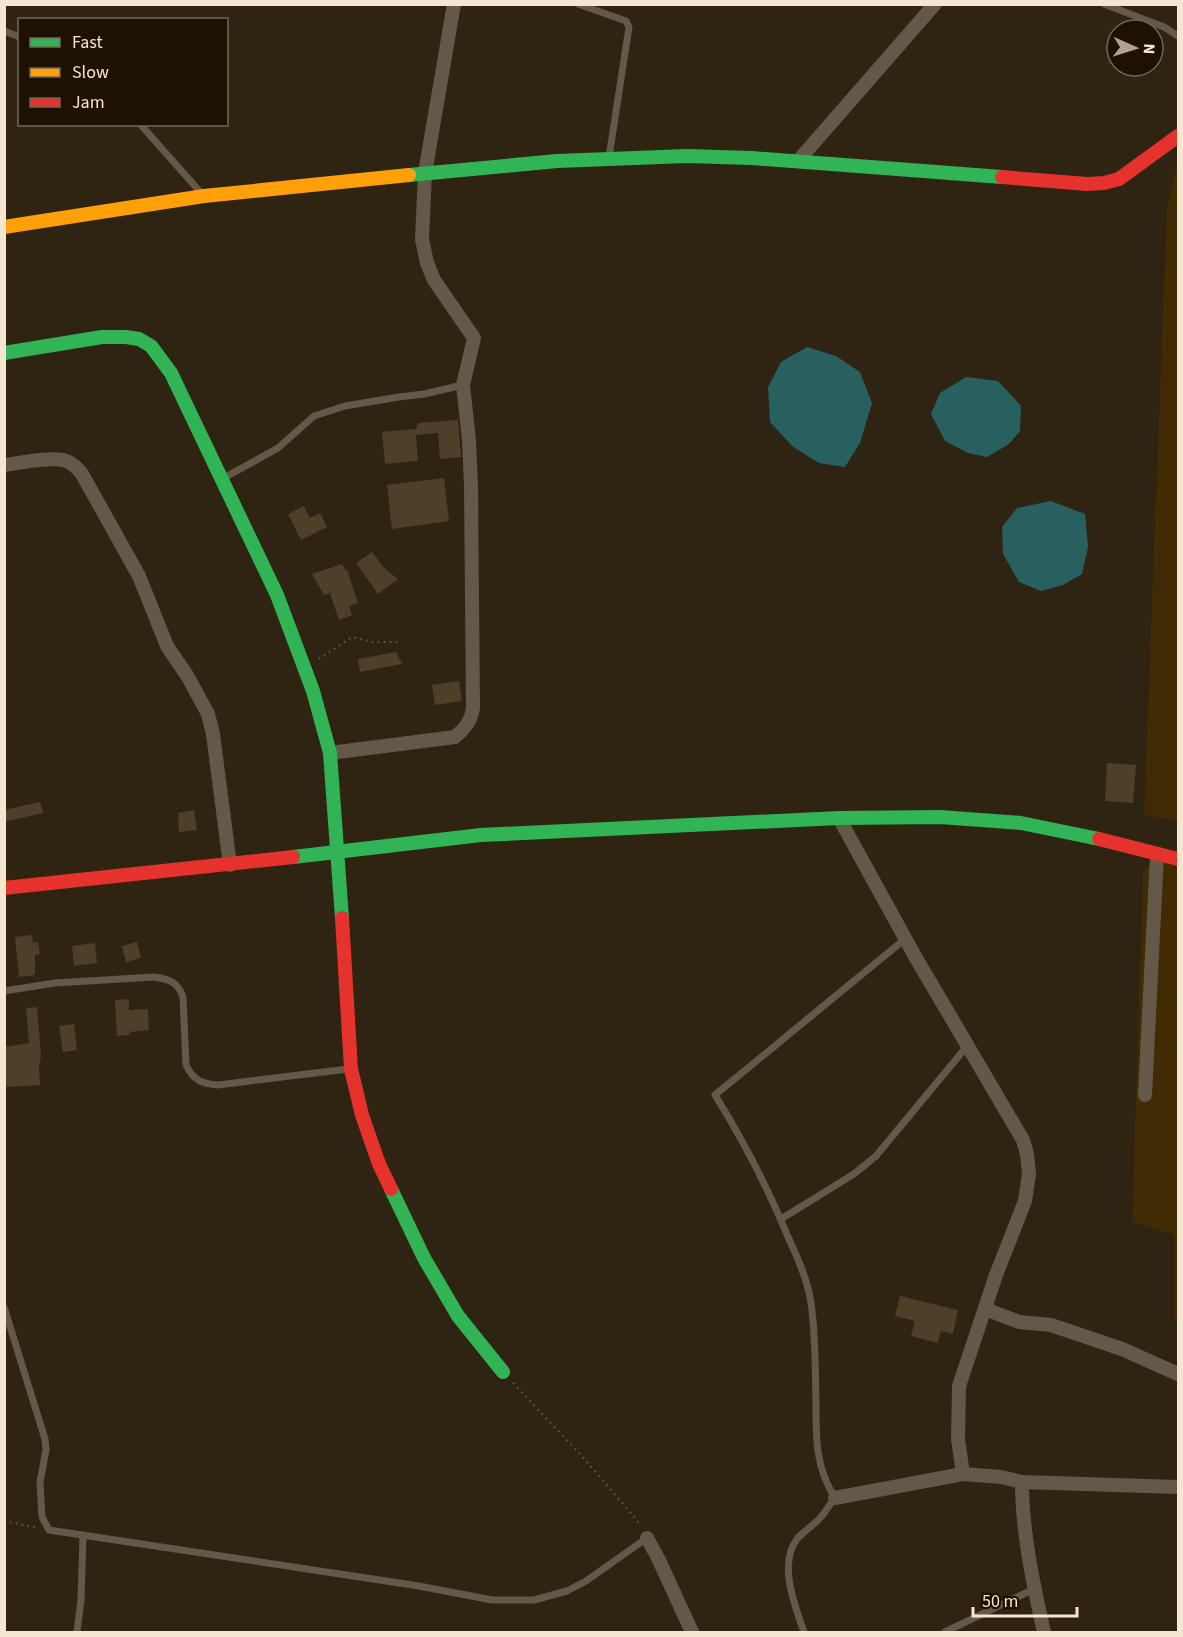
<svg xmlns="http://www.w3.org/2000/svg" width="1183" height="1637" font-family="'Source Sans 3',sans-serif">
  <rect width="100%" height="100%" fill="#2e2411"/>
  <g fill="#412b04">
    <polygon points="1178,160 1178,821 1144,815 1167,206"/>
    <polygon points="1157,854 1178,859 1178,1322 1174,1319 1174,1235 1132,1222 1143,874"/>
  </g>
  <g fill="#27605f">
    <polygon points="807,347 836,356 860,372 872,403 860,443 845,467 819,463 793,447 770,422 768,387 781,362"/>
    <polygon points="966,377 998,381 1021,406 1020,431 1009,444 987,457 968,453 945,441 931,414 940,393"/>
    <polygon points="1051,501 1085,514 1088,547 1082,574 1063,585 1041,591 1019,582 1003,554 1002,527 1017,508"/>
  </g>
  <g fill="#4c4029">
    <polygon points="458,420 461,457 440,459 438,433 416,435 418,461 385,464 382,432 416,429 418,423"/>
    <polygon points="444,478 449,521 392,529 387,485"/>
    <polygon points="304,506 310,518 320,513 327,527 301,540 288,514"/>
    <polygon points="372,552 384,568 398,579 378,594 356,563"/>
    <polygon points="342,564 346,571 347,569 358,603 349,606 352,615 339,620 330,593 324,595 312,574"/>
    <polygon points="396,652 402,664 360,672 358,659"/>
    <polygon points="459,681 462,701 435,705 432,685"/>
    <polygon points="1107,763 1136,765 1133,803 1105,801"/>
    <polygon points="40,802 43,813 4,822 4,810"/>
    <polygon points="194,810 197,830 179,832 178,813"/>
    <polygon points="32,935 33,943 38,942 40,954 35,955 35,975 19,977 15,937"/>
    <polygon points="137,942 141,958 126,962 122,946"/>
    <polygon points="95,943 97,963 74,966 72,946"/>
    <polygon points="129,999 129,1010 148,1009 149,1030 130,1032 129,1035 117,1036 115,1000"/>
    <polygon points="37,1007 41,1055 39,1068 40,1085 4,1087 4,1047 29,1043 26,1008"/>
    <polygon points="74,1024 77,1050 63,1052 59,1026"/>
    <polygon points="900,1296 958,1310 953,1334 941,1331 938,1343 911,1336 915,1321 895,1316"/>
  </g>
  <g fill="none" stroke-linecap="round" stroke-linejoin="round">
    <g stroke="#655b4d" stroke-width="2" stroke-dasharray="1.5 4.5" stroke-linecap="butt">
      <polyline points="319,659 352,637 373,642 402,642"/>
      <polyline points="513,1383 579,1453 637,1520 640,1527"/>
      <polyline points="4,1521 37,1528"/>
    </g>
    <g stroke="#645949" stroke-width="7">
      <polyline points="578,4 626,21 629,27 609,157"/>
      <polyline points="1104,4 1164,27 1178,36"/>
      <polyline points="4,31 20,37"/>
      <polyline points="140,124 202,194"/>
      <polyline points="222,479 278,448 314,416 345,406 399,397 424,394 463,385"/>
      <path d="M4,991L55,983L154,977C169,979 178,982 183,997L186,1065C193,1080 202,1084 218,1085L348,1069"/>
      <polyline points="781,1219 854,1174 876,1156 968,1045"/>
      <polyline points="4,1307 45,1439 46,1450 40,1482 42,1517 49,1530 419,1586 492,1600 534,1600 567,1591 586,1581 647,1538"/>
      <polyline points="77,1632 81,1600 83,1536"/>
      <path d="M804,1632C795,1606 778,1564 797,1539C804,1531 814,1525 821,1517C826,1511 830,1504 835,1498C815,1467 816,1437 816,1401C815,1368 816,1330 810,1297C806,1276 797,1256 788,1237C768,1188 743,1140 715,1095L905,939"/>
      <polyline points="945,1632 1034,1589"/>
    </g>
    <g stroke="#645949" stroke-width="14">
      <polyline points="798,161 935,4"/>
      <path d="M4,465C22,463 46,457 63,460C72,462 77,468 82,474L139,576L167,646L188,677L208,714L213,734L230,865"/>
      <path d="M330,753L455,737C465,728 471,722 473,708L471,486L469,440L463,385L474,338L434,280L427,263L422,239L425,173L454,4"/>
      <polyline points="839,818 916,958 1023,1140 1027,1154 1029,1174 1025,1201 996,1275 959,1386 958,1439 963,1474"/>
      <polyline points="1145,1095 1157,854"/>
      <polyline points="985,1309 1019,1322 1051,1325 1122,1349 1178,1374"/>
      <path d="M1022,1482C1022,1532 1033,1583 1044,1632"/>
      <polyline points="835,1498 963,1474 1001,1477 1022,1482 1178,1487"/>
      <polyline points="647,1538 658,1558 692,1632"/>
    </g>
    <g stroke="#30b455" stroke-width="14">
      <polyline points="409,175 557,161 687,156 751,158 1002,177"/>
      <polyline points="4,353 102,337 126,337 139,339 151,346 171,373 277,595 313,691 330,753 342,918"/>
      <polyline points="293,857 481,835 839,818 940,817 1021,823 1099,839"/>
      <polyline points="391,1189 424,1258 458,1316 503,1372"/>
    </g>
    <polyline stroke="#ff9f0a" stroke-width="14" points="4,227 204,196 409,175"/>
    <g stroke="#e5322d" stroke-width="14">
      <polyline points="1002,177 1087,184 1104,183 1119,179 1178,136"/>
      <polyline points="1099,839 1178,859"/>
      <polyline points="4,888 293,857"/>
      <polyline points="342,918 351,1069 362,1115 379,1164 391,1189"/>
    </g>
  </g>
  <rect width="1183" height="1637" fill="none" stroke="#f7e6cf" stroke-width="12"/>
  <rect x="18" y="18" width="210" height="108" fill="#1c1102" stroke="#746654" stroke-width="1.5"/>
  <rect x="30" y="38" width="30" height="9" fill="#30b455" stroke="#746654" stroke-width="1.5"/>
  <text x="72" y="48" font-size="18" fill="#f7e6cf">Fast</text>
  <rect x="30" y="68" width="30" height="9" fill="#ff9f0a" stroke="#746654" stroke-width="1.5"/>
  <text x="72" y="78" font-size="18" fill="#f7e6cf">Slow</text>
  <rect x="30" y="98" width="30" height="9" fill="#e5322d" stroke="#746654" stroke-width="1.5"/>
  <text x="72" y="108" font-size="18" fill="#f7e6cf">Jam</text>
  <g transform="translate(1135 48) rotate(93)"><circle r="28" fill="#1c1102" stroke="#746654" stroke-width="1.5"/>
  <path d="M0-4.5L10 22L0 15L-10 22Z" fill="#b1a28c"/>
  <text y="-9" font-size="16" font-weight="bold" text-anchor="middle" fill="#f7e6cf">N</text>
  </g>
  <path d="M973 1607v9h104v-9" fill="none" stroke="#f7e6cf" stroke-width="3"/>
  <text x="982" y="1607" font-size="18" fill="#f7e6cf" stroke="#1c1102" stroke-width="4.5" paint-order="stroke">50 m</text>
</svg>
